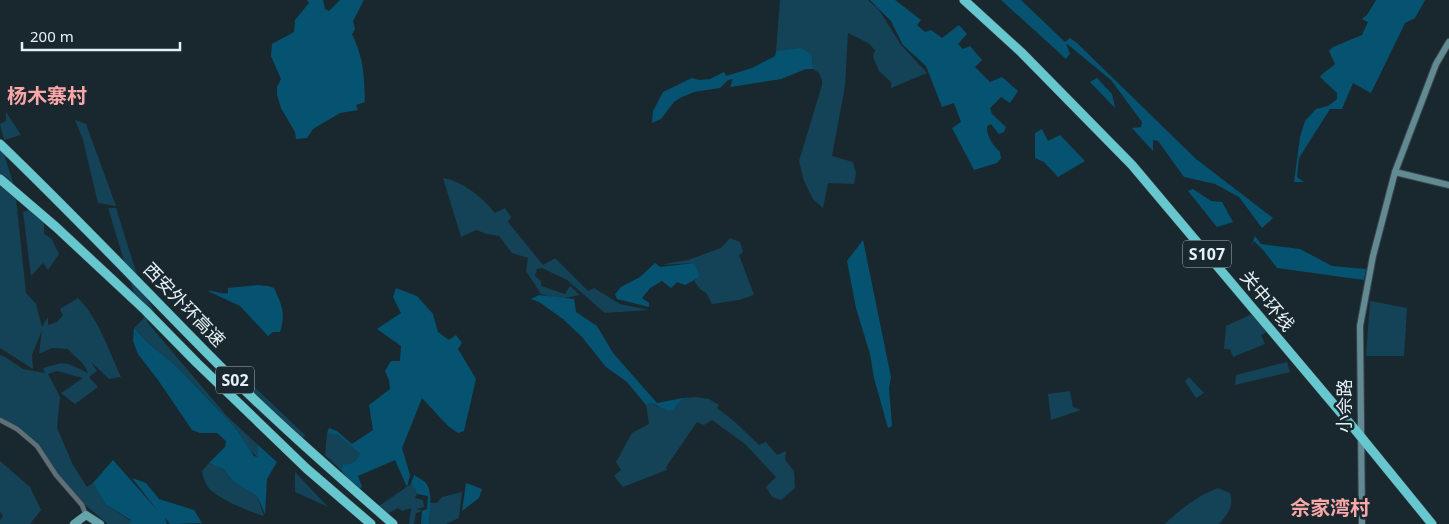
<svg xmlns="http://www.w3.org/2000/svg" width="1449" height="524" font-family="'Noto Sans','Noto Sans SC',sans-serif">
  <rect width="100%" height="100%" fill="#19282f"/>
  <g fill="#144256">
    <polygon points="780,0 868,0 879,10 901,45 927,73 891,88 891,82 879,71 873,57 875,50 868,43 848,33 845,86 832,156 853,162 856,173 854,184 828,183 823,208 813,199 804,181 799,161 822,85 822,80 819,73 813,69 812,55 776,51"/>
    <polygon points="6,112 21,135 4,140 0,124 6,121"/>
    <polygon points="75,120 86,124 116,206 98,203 83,140"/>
    <path d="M0,141L15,189L26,293L36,304L42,327L48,317V325L57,322L63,315L60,309L78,298C99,319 109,351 121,377L109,379L91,362L97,371L89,377L98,387L75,404L61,393L83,378L57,371L48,374L60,397L57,428L73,465L87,487L93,483L105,504L131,521L129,524H108L66,489L37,444L0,421V355L5,357L23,369L45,373L43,368C68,360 65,362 88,373C83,360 76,359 68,349L52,348L39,354L42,330L32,355L33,369L0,348Z"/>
    <path d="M443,178C463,181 483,198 495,213L505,208L511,217L508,222L543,265L555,258L588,291L594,288L620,304L649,310L605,313L567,280L542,268L537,269L535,276L541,281V286L565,294L570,286L580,295L559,299L541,294L526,271L528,258L512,253L499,236L487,234L476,230L461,237Z"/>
    <polygon points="37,207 44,220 44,234 51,238 59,254 48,270 43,263 31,276 23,212"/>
    <polygon points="108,208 116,208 142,291 154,311 147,322 226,415 258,445 258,458 250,450 235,427 175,365 149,344 134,328 144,318 137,303"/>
    <polygon points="730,238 740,242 743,252 739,255 754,295 739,300 712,304 706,293 700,289 694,281 700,277 695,263 663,265 669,263 688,260 721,248"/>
    <polygon points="1370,301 1407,308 1404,356 1366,356"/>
    <polygon points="1254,313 1267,332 1261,335 1265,344 1233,357 1230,349 1224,349 1226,326"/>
    <polygon points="1287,362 1290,372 1235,385 1236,375"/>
    <polygon points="244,377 306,436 292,441 252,401 243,384"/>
    <polygon points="1189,377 1204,393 1196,398 1185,381"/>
    <polygon points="1070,391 1073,407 1081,410 1051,420 1048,394"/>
    <polygon points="696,397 709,399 719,405 717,408 735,422 759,445 766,442 777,455 786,451 785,460 794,471 795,488 781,500 772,497 766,487 776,477 745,444 712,420 704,425 697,422 666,467 667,470 623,487 614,476 621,470 616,462 632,433 649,424 646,405 652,403 658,407 683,398"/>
    <path d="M331,432L338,435L360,454C356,461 352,465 343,464L341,470L325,455L327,433Z"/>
    <polygon points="0,461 30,487 41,510 30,524 0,524 0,520 3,516 0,512"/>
    <path d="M209,463L223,469L234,482L257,496L264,516C250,512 224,501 213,492C207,488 203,478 202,471Z"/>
    <polygon points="295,472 328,507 295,492"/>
    <polygon points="411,484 415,489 417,494 415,498 423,500 424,507 417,509 422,511 416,513 414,524 409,524 411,508 402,511 398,508 383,516 376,508"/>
    <path d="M1218,488L1230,493C1234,506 1228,514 1219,524H1165C1180,509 1199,495 1218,488Z"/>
    <polygon points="462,492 459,518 446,524 429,524 430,503 437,503 442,497"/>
  </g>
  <g fill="#055370">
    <path d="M307,0H323L325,9L329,11L340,0H364L353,21L355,29L352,34C364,60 364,74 365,102L356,105L358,110L340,113L313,129L307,138L296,139L295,132L281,108L277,95V87L281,79L271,56L272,44L294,32L295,20L309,3Z"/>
    <path d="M870,0H895L921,20L917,25L925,32L931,30L942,38L959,25L967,34L958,44L963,49L970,46L982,60L975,67L990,82L1002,77L1018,91L1010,103L1001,97L990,108L992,114L1006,127L1004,132L999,134L991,124L987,126C986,135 993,146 1000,152L1001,158L997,163L974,170L952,128L961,122L954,103L942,107L926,66L903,45L891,21Z"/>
    <polygon points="1001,0 1021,0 1065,42 1070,38 1077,43 1196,159 1273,218 1262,228 1239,197 1215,184 1184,177 1158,141 1153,140 1153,151 1132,128 1141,127 1142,122 1111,80 1066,43 1070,54 1066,59"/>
    <path d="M1376,0H1425L1415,18L1405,23L1371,93L1353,83L1342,109H1330L1299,158L1297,177L1304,182H1294L1300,137L1305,121L1316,109L1328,106L1337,99V93L1320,77C1324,71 1330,69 1335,64L1329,51L1333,47L1362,35L1368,22L1362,19L1367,15Z"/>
    <polygon points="801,48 812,55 813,69 806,69 781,79 730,87 733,79 728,80 720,88 694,92 680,98 674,102 661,119 652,123 653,111 663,92 692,78 699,80 710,79 724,72 726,76 752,68 775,56 776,51"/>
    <polygon points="1097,78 1112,94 1115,108 1090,82"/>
    <polygon points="1042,129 1048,141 1060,135 1085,161 1058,177 1044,162 1035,158 1035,133"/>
    <polygon points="1193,189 1211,201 1222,202 1233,222 1217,227 1188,191"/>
    <polygon points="1255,236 1261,244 1300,249 1332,266 1366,269 1364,280 1277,268 1263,250 1254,241 1251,247"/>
    <polygon points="863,240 891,377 889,388 892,426 888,428 874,378 870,354 856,308 847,261"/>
    <polygon points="655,263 660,267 695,263 700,277 685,285 677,282 671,288 662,281 650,288 642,298 649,303 649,307 617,299 615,294 621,287 640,277"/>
    <path d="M258,285L268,286L274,288C282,306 286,313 280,332H273L268,336L240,306L208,291C215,290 220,295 228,293V288Z"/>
    <path d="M396,288L417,296L433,314L438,332L449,340L456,335L462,343L458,349L476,379L464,431L458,433L448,426L422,398L402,448L410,475L407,487L395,460L358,476L362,487L357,490L341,470L343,464C352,465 356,461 360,454L338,435L327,433L329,428L337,431L352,444L373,430L369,405L390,389L389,380L385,371L391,361H400L401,346L377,329L401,313L393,297Z"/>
    <polygon points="539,295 574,299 576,312 597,326 613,353 657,403 683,398 673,410 668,411 652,403 646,405 627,382 606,367 582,337 563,319 539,302 531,299"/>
    <polygon points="134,328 149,344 175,365 235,427 254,456 258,457 258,445 277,462 267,479 265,514 257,496 234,482 223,469 209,463 225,447 226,441 217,433 200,433 192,430 158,380 138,354 133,341"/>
    <polygon points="113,460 158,511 132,478 146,483 159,499 194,510 202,523 170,524 165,518 167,524 129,524 131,520 105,504 93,483"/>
    <path d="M414,475C417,477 422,479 425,482C434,492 429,512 429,524H421L422,511L427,509L428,496L417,494L415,489L411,484Z"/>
    <polygon points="466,483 482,489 479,498 462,511"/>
  </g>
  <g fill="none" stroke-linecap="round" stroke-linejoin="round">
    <g stroke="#3a464c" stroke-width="5.5">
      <polyline id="street" points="0,420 17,429 37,446 56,475 82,505 86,515"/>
    </g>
    <g stroke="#3a464c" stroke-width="8">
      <g id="secondary">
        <polyline points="1395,172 1449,185"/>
        <polyline points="1362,524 1360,326 1373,256 1395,172 1436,64 1449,42"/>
      </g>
    </g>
    <g stroke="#3a464c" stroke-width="9">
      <polyline id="primary" points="74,524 86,515 100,524"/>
    </g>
    <g stroke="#3a464c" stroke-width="10">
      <g id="highway">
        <polyline points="964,0 1021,52 1132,165 1357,432 1432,524"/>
        <path d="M0,144C71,212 139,284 208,354C267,414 330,469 393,524"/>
        <polyline points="0,179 56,227 145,310 197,363 307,469 371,524"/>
      </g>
    </g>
    <use href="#street" stroke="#607079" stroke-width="4.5"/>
    <use href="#secondary" stroke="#628a92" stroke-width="6"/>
    <use href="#primary" stroke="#64a5ac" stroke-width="8"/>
    <use href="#highway" stroke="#66c8ce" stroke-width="9"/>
  </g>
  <g text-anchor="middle" stroke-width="5" stroke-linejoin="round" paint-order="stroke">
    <g fill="#19282f" stroke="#a8b4ba" stroke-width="1">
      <rect x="1183" y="240.5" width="48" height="27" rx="4"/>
      <rect x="216" y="366.5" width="38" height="27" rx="4"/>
    </g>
    <g font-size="16" font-weight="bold" fill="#e6f0f5">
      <text x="1207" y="260">S107</text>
      <text x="235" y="386">S02</text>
    </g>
    <g font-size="18" fill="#e6f0f5" stroke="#19282f">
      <text transform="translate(1267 301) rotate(50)" y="6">关中环线</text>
      <text transform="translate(184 305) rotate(46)" y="6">西安外环高速</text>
      <text transform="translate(1345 406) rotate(-90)" y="6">小佘路</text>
    </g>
    <g font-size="20" font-weight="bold" fill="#fba7a8" stroke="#19282f">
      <text x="47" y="103">杨木寨村</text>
      <text x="1330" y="515">佘家湾村</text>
    </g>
  </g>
  <path d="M22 42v8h158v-8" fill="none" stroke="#e6f0f5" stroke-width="2.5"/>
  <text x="30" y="42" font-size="15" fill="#e6f0f5" stroke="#19282f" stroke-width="4" paint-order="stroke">200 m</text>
</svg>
